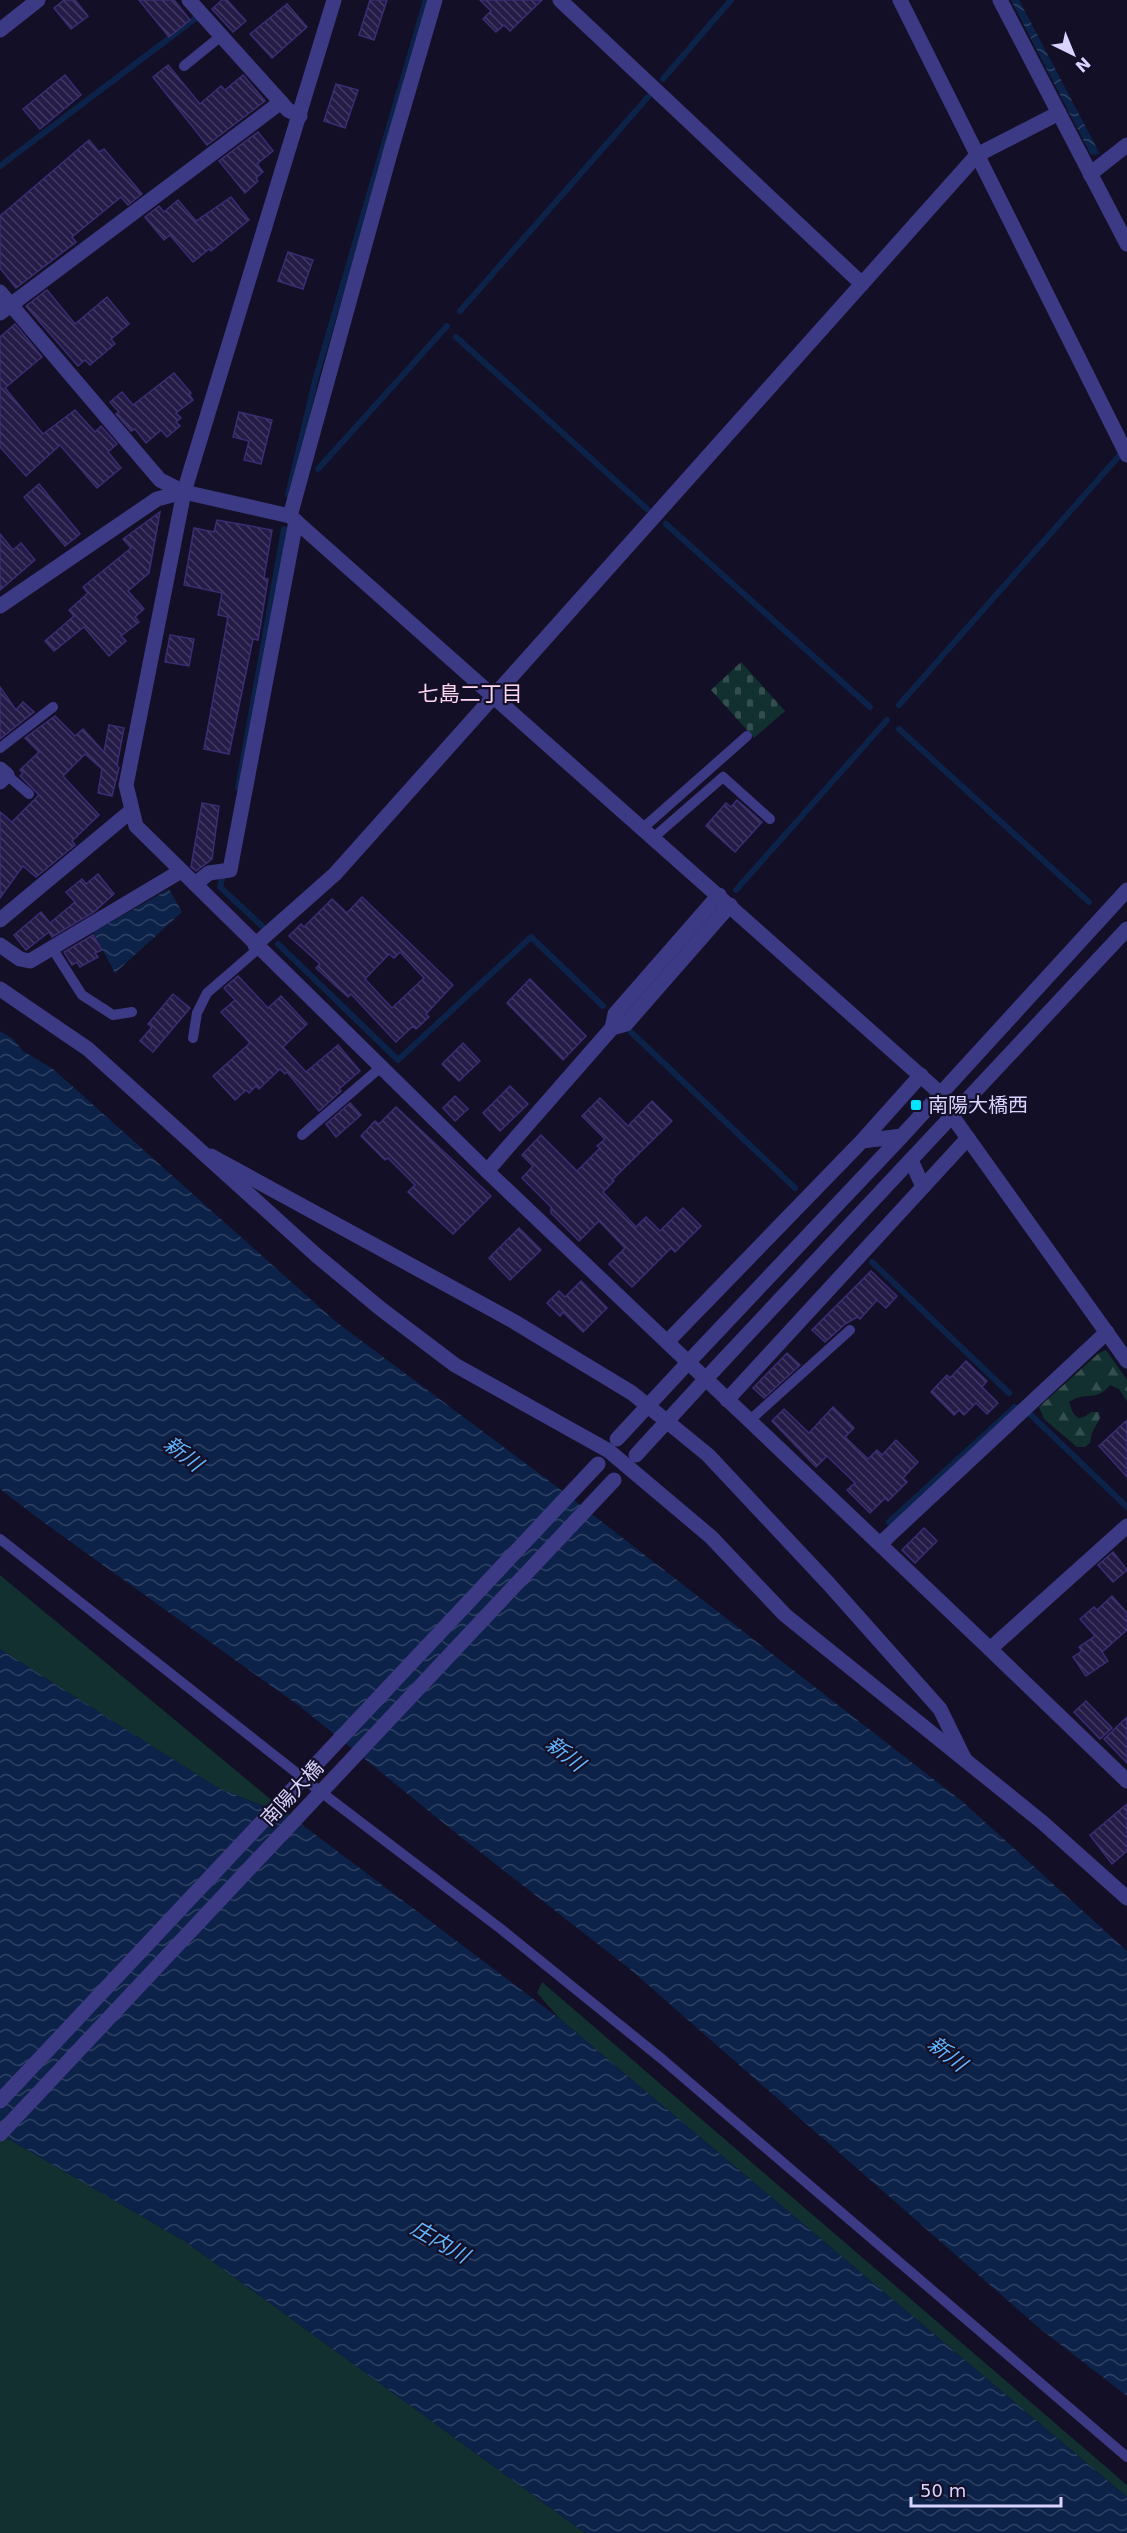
<svg xmlns="http://www.w3.org/2000/svg" width="1127" height="2533" font-family="'DejaVu Sans','Noto Sans JP',sans-serif">
  <defs>
    <pattern id="forest-firs" width="22" height="20" patternUnits="userSpaceOnUse" patternTransform="scale(1.5)"><rect width="22" height="20" fill="#12302f"/><path d="M5 1l3.5 6h-7zM16 11l3.5 6h-7z" fill="#344d4e"/></pattern>
    <pattern id="cemetery-stones" width="16" height="16" patternUnits="userSpaceOnUse" patternTransform="scale(1.5)"><rect width="16" height="16" fill="#12302f"/><path d="M2 7V4a2 2 0 0 1 4 0v3zM10 15v-3a2 2 0 0 1 4 0v3z" fill="#344d4e"/></pattern>
    <pattern id="water-waves" width="16" height="10" patternUnits="userSpaceOnUse" patternTransform="scale(1.5)"><rect width="16" height="10" fill="#0c2248"/><path d="M0 5q4-4 8 0t8 0" fill="none" stroke="#2f4163"/></pattern>
    <pattern id="building-back-hatch" width="6" height="6" patternUnits="userSpaceOnUse" patternTransform="scale(1.5)"><rect width="6" height="6" fill="#241b47"/><path d="M-1 5l2 2M0 0l6 6M5-1l2 2" fill="none" stroke="#433b63"/></pattern>
  </defs>
  <rect width="100%" height="100%" fill="#130f26"/>
  <g fill="#12302f">
    <polygon points="0,1575 292,1817 218,1788 0,1649"/>
    <polygon points="542,1982 1127,2485 1127,2497 560,2019 537,1993"/>
    <polygon points="0,2134 186,2242 585,2533 0,2533"/>
  </g>
  <path fill="url(#forest-firs)" d="M1106,1350L1127,1380V1401L1119,1389L1110,1385C1097,1402 1085,1391 1069,1402L1073,1413L1078,1418L1084,1417L1091,1412H1099L1100,1418L1092,1433L1090,1443L1085,1447H1077L1044,1419L1039,1407L1099,1353Z"/>
  <polygon fill="url(#cemetery-stones)" points="741,662 785,711 754,738 711,690"/>
  <g fill="url(#water-waves)">
    <polygon points="1011,0 1019,0 1100,154 1091,155"/>
    <polygon points="169,889 182,912 115,973 93,932"/>
    <polygon points="0,1031 13,1039 23,1051 53,1069 335,1321 548,1480 963,1802 1127,1951 1127,2396 1039,2328 631,1970 457,1834 302,1708 39,1519 0,1489"/>
    <polygon points="0,1649 218,1788 292,1817 560,2019 1127,2497 1127,2533 585,2533 186,2242 0,2134"/>
  </g>
  <g fill="none" stroke-linecap="round" stroke-linejoin="round">
    <g stroke="#0c2248" stroke-width="6">
      <polyline points="663,79 731,0"/>
      <polyline points="0,166 196,18"/>
      <polyline points="460,311 648,97"/>
      <polyline points="456,337 647,509"/>
      <polyline points="318,469 447,326"/>
      <polyline points="288,495 316,377 426,0"/>
      <polyline points="666,524 870,707"/>
      <polyline points="899,705 1119,456"/>
      <polyline points="899,729 1089,902"/>
      <polyline points="238,788 284,529"/>
      <polyline points="222,879 220,887 262,926"/>
      <polyline points="736,890 887,720"/>
      <polyline points="278,944 398,1060 531,937 603,1006"/>
      <polyline points="631,1032 795,1188"/>
      <polyline points="872,1262 1009,1393"/>
      <polyline points="1030,1414 1127,1507"/>
      <polyline points="889,1522 1015,1407"/>
    </g>
  </g>
  <g fill="url(#building-back-hatch)" stroke="#3b2d73" stroke-width="1.5" fill-rule="evenodd">
    <polygon points="64,0 75,0 88,16 71,29 54,8"/>
    <polygon points="139,0 174,0 190,20 169,37"/>
    <polygon points="222,0 227,0 246,21 233,32 212,9"/>
    <polygon points="370,0 387,0 374,40 359,35"/>
    <polygon points="480,0 542,0 510,31 504,25 496,32 483,19 491,11"/>
    <polygon points="287,4 307,27 272,58 250,34"/>
    <polygon points="168,65 200,104 221,86 225,90 243,75 265,101 207,145 153,77"/>
    <polygon points="65,75 81,95 40,129 23,109"/>
    <polygon points="336,84 358,90 345,128 324,121"/>
    <polygon points="258,132 273,151 257,164 263,172 256,178 258,181 245,193 219,161"/>
    <polygon points="89,140 99,152 104,149 142,194 128,205 121,197 72,237 76,242 16,288 0,268 0,216"/>
    <polygon points="231,197 249,220 211,251 209,249 193,262 170,235 164,240 145,217 159,206 164,212 178,200 196,221"/>
    <polygon points="288,252 313,260 303,289 278,281"/>
    <polygon points="47,290 75,324 107,297 129,324 111,339 115,344 90,365 85,360 78,366 26,306"/>
    <polygon points="15,324 42,357 5,388 43,434 75,410 95,432 101,426 117,444 108,452 121,468 97,488 60,445 26,476 0,447 0,337"/>
    <polygon points="174,373 191,393 189,394 193,400 176,413 181,418 176,422 180,426 167,437 161,430 146,443 135,429 131,431 116,414 119,412 110,402 122,392 133,405"/>
    <polygon points="239,412 272,420 261,464 244,460 249,441 233,437"/>
    <polygon points="39,484 80,534 65,546 24,497"/>
    <polygon points="160,512 149,573 128,591 144,609 135,617 139,622 121,636 126,641 109,656 84,627 54,651 45,641 74,616 69,610 88,593 83,587 131,548 123,539"/>
    <polygon points="217,520 272,530 264,578 268,579 258,640 253,639 229,754 204,749 228,617 218,615 222,593 184,585 194,528 214,532"/>
    <polygon points="0,534 13,550 21,543 35,560 0,590"/>
    <polygon points="170,635 194,639 189,666 165,662"/>
    <polygon points="0,687 16,710 23,702 34,712 0,739"/>
    <polygon points="55,716 75,736 83,729 104,752 109,725 124,728 117,765 119,768 112,796 98,793 102,769 85,754 63,776 99,815 72,841 75,845 36,877 23,866 0,898 0,812 12,822 39,795 20,776 23,773 20,770 39,752 25,738"/>
    <polygon points="737,800 762,822 735,852 706,826 726,803 731,807"/>
    <polygon points="202,803 219,806 212,859 196,871 191,867"/>
    <polygon points="98,874 114,894 94,912 52,937 49,932 26,950 14,935 41,912 50,923 75,902 66,892 82,879 86,884"/>
    <path d="M362,897L453,985L426,1014L429,1017L416,1029L413,1026L396,1042L351,994L348,997L316,968L320,964L289,936L301,924L304,927L332,899L347,913ZM400,952L424,978L392,1008L365,979L389,954L394,958Z"/>
    <polygon points="93,935 102,950 95,953 98,957 80,967 77,962 72,965 64,952"/>
    <polygon points="238,976 268,1008 281,996 307,1024 283,1047 306,1072 338,1045 360,1071 339,1089 341,1091 319,1111 287,1072 285,1074 280,1069 259,1089 256,1086 249,1093 246,1090 235,1100 213,1076 250,1043 221,1012 235,1000 224,988"/>
    <polygon points="530,979 586,1036 563,1060 507,1003"/>
    <polygon points="173,994 190,1008 153,1052 140,1041 152,1027 148,1024"/>
    <polygon points="463,1043 480,1061 459,1081 442,1064"/>
    <polygon points="510,1086 528,1104 500,1131 483,1113"/>
    <polygon points="455,1096 468,1109 455,1121 443,1108"/>
    <polygon points="600,1098 628,1126 652,1101 672,1121 612,1180 614,1181 603,1192 636,1227 646,1217 660,1231 683,1208 701,1226 675,1252 671,1248 632,1287 609,1264 625,1248 599,1221 579,1241 551,1213 551,1207 522,1178 533,1166 522,1155 541,1135 577,1171 600,1148 597,1146 605,1139 582,1116"/>
    <polygon points="350,1103 361,1115 336,1137 326,1124"/>
    <polygon points="396,1107 491,1196 453,1234 408,1192 415,1185 388,1158 385,1160 361,1136 375,1121 379,1124"/>
    <polygon points="519,1228 541,1250 510,1280 489,1258"/>
    <polygon points="871,1271 897,1296 886,1308 877,1300 860,1319 857,1317 845,1324 825,1342 812,1330"/>
    <polygon points="581,1281 607,1308 583,1332 563,1312 560,1316 547,1303 559,1291 565,1297"/>
    <polygon points="787,1353 800,1365 764,1398 753,1388"/>
    <polygon points="966,1361 987,1381 982,1387 998,1403 987,1414 976,1403 964,1415 959,1410 954,1415 931,1392 947,1375 950,1378"/>
    <polygon points="833,1407 854,1428 845,1437 868,1459 877,1450 882,1455 896,1440 918,1462 903,1478 907,1482 888,1501 885,1498 870,1513 847,1490 855,1483 827,1456 816,1467 772,1421 784,1409 809,1433"/>
    <polygon points="1127,1420 1127,1477 1099,1446"/>
    <polygon points="924,1528 937,1541 915,1563 902,1550"/>
    <polygon points="1113,1552 1127,1570 1113,1582 1098,1565"/>
    <polygon points="1112,1596 1127,1613 1127,1630 1102,1652 1108,1661 1086,1676 1073,1657 1082,1651 1079,1647 1095,1636 1080,1619 1094,1607 1097,1610"/>
    <polygon points="1086,1701 1112,1728 1100,1739 1074,1712"/>
    <polygon points="1127,1717 1127,1763 1104,1739"/>
    <polygon points="1127,1804 1127,1851 1112,1864 1090,1835"/>
  </g>
  <g fill="none" stroke-linecap="round" stroke-linejoin="round">
    <g stroke="#3d3a85" stroke-width="10">
      <polyline points="184,66 221,36"/>
      <polyline points="0,748 53,707"/>
      <polyline points="7,775 29,794"/>
      <polyline points="643,828 747,736"/>
      <polyline points="653,838 723,777 770,819"/>
      <polyline points="52,948 82,995 113,1015 132,1012"/>
      <polyline points="193,1038 197,1013 207,993 259,948"/>
      <polyline points="302,1135 381,1067"/>
      <polyline points="749,1421 850,1330"/>
      <polyline points="0,1539 317,1789 501,1929 662,2059 1127,2457"/>
    </g>
    <g stroke="#3d3a85" stroke-width="15">
      <polyline points="189,0 288,110 300,116"/>
      <polyline points="334,0 184,492 126,785 136,826 487,1171 990,1649"/>
      <polyline points="560,0 862,284"/>
      <polyline points="900,0 1127,455"/>
      <polyline points="1000,0 1127,244"/>
      <polyline points="0,30 38,0"/>
      <polyline points="1090,174 1127,145"/>
      <polyline points="0,292 160,480 184,492 290,516 940,1093"/>
      <polyline points="0,313 281,102"/>
      <polyline points="290,516 391,150 435,0"/>
      <polyline points="0,606 157,499 184,492"/>
      <polyline points="0,769 7,775 0,782"/>
      <polyline points="195,884 209,873 230,870 296,521"/>
      <polyline points="0,920 131,811"/>
      <polyline points="0,945 20,959 30,961 181,871"/>
      <polyline points="255,945 335,874 977,155 1059,113"/>
      <polyline points="612,1028 615,1014 719,895"/>
      <polyline points="952,1116 1127,1361"/>
      <polyline points="862,1141 921,1075"/>
      <polyline points="211,1156 513,1321 632,1393 708,1455 828,1583 940,1709 965,1760"/>
      <polyline points="487,1171 612,1028 626,1024 730,905"/>
      <polyline points="923,1187 968,1138"/>
      <polyline points="667,1342 862,1141 902,1136"/>
      <polyline points="727,1400 923,1187 911,1160"/>
      <polyline points="1127,1526 990,1649 1127,1781"/>
      <polyline points="880,1544 1107,1332"/>
    </g>
    <g stroke="#3d3a85" stroke-width="15">
      <polyline points="0,989 88,1049 316,1255 381,1309 455,1365 609,1451 711,1537 785,1615 1042,1822 1127,1898"/>
      <polyline points="697,1353 902,1136 1127,890"/>
      <polyline points="714,1370 1127,929"/>
    </g>
    <g stroke="#3d3a85" stroke-width="15">
      <polyline points="617,1439 697,1353"/>
      <polyline points="636,1455 714,1370"/>
      <polyline points="0,2101 598,1464"/>
      <polyline points="0,2134 614,1480"/>
    </g>
  </g>
  <rect fill="#00e5ff" stroke="#130f26" stroke-width="2" x="910" y="1099" width="12" height="12" rx="3"/>
  <g text-anchor="middle" stroke-width="4.5" stroke-linejoin="round" paint-order="stroke">
    <g font-size="20" fill="#d9d4ff" stroke="#130f26" text-anchor="start">
      <text x="928" y="1112">南陽大橋西</text>
    </g>
    <g font-size="20" fill="#d9d4ff" stroke="#130f26">
      <text transform="translate(292 1793) rotate(-47)" y="7">南陽大橋</text>
    </g>
    <g font-size="21" fill="#ffd6f0" stroke="#130f26">
      <text x="470" y="701">七島二丁目</text>
    </g>
    <g font-size="21" font-style="italic" fill="#62b6ff" stroke="#130f26">
      <text transform="translate(183 1454) rotate(38)" y="7">新川</text>
      <text transform="translate(565 1754) rotate(38)" y="7">新川</text>
      <text transform="translate(947 2054) rotate(38)" y="7">新川</text>
      <text transform="translate(440 2242) rotate(30)" y="7">庄内川</text>
    </g>
  </g>
  <g transform="translate(1073 54) rotate(137)" stroke="#130f26" stroke-width="4.5" paint-order="stroke">
  <path d="M0-4.5L10 22L0 15L-10 22Z" fill="#d9d4ff"/>
  <text y="-9" font-size="16" font-weight="bold" text-anchor="middle" fill="#d9d4ff">N</text>
  </g>
  <path d="M911 2497v9h150v-9" fill="none" stroke="#d9d4ff" stroke-width="3"/>
  <text x="920" y="2497" font-size="18" fill="#d9d4ff" stroke="#130f26" stroke-width="4.5" paint-order="stroke">50 m</text>
</svg>
